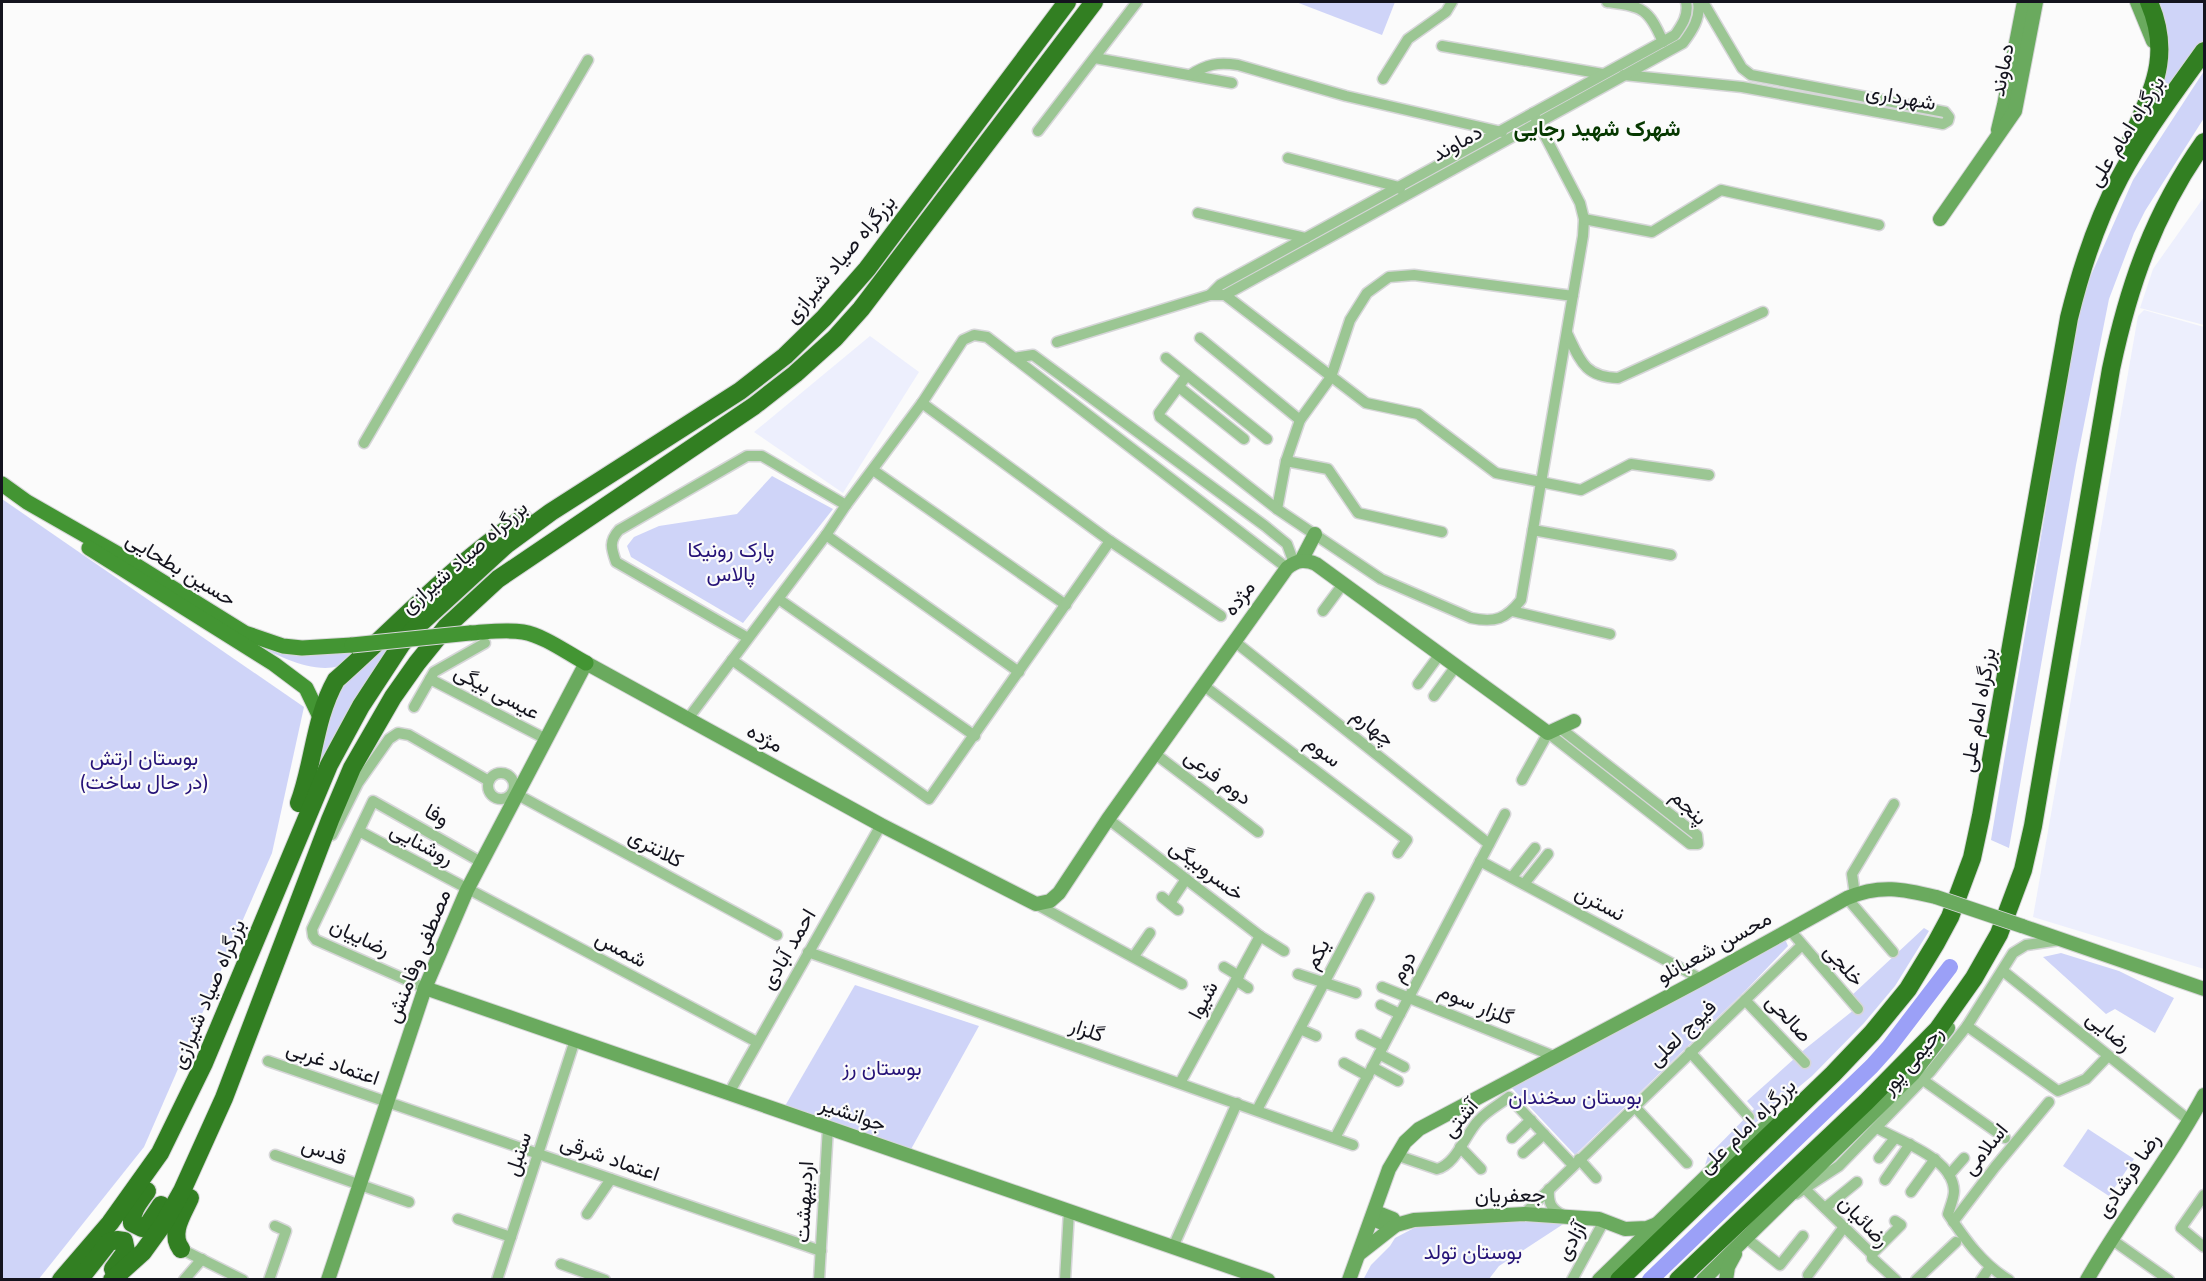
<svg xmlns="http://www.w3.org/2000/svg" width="2206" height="1281" font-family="Mulish,Vazirmatn,sans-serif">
  <rect width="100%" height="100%" fill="#fbfbfb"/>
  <g fill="#edeffd">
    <polygon points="2204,197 2204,325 2140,308 2153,269"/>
    <polygon points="2144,310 2204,327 2204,969 2033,917 2138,316"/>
    <polygon points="870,336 919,372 843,493 754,432"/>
  </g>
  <g fill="#cfd4f8">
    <polygon points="1296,2 1395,2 1382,35"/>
    <polygon points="2156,2 2204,2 2204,40 2133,143 2154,96"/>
    <polygon points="2204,71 2204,118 2145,211 2134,233 2109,299 2076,465 2009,848 1991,840 2080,300 2133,180"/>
    <polygon points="772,476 833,509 743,623 631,557 627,546 634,537 659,526 737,514"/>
    <polygon points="2,499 304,707 272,853 144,1147 38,1280 2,1279"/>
    <path d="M254,643C293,659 321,656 362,650C355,655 346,664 339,666C313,674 275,655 254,643Z"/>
    <polygon points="393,646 311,782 327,701 353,675 358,673 374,648"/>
    <polygon points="1924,928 1929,931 1895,986 1864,1023 1812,1076 1705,1165 1708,1156 1754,1109 1747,1101 1805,1049 1860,1005 1851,996"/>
    <polygon points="1785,939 1788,946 1746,990 1575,1155 1511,1087 1637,1021"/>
    <polygon points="2061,953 2119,971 2174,998 2155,1033 2115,1009 2106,1014 2043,957"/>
    <polygon points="855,985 979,1026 910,1151 785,1106"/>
    <polygon points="2088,1129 2134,1159 2109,1196 2063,1166"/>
    <polygon points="1529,1221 1568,1221 1499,1266 1489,1279 1363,1280 1371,1265 1390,1246 1395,1238 1416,1227"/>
  </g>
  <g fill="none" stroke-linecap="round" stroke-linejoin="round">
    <polyline stroke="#9ba0f7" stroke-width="16" points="1650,1280 1872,1066 1889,1047 1950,967"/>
    <g stroke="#d6d6d8" stroke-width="13">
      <g id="street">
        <path d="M1607,2C1642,7 1648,7 1663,42"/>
        <polyline points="1442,46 1603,74"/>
        <polyline points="1095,58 1232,83"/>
        <path d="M1190,75C1207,64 1218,62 1238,65L1346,96L1502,132"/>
        <polyline points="1624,75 1742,87 1943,124 1948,121 1949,117 1945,112 1751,75 1742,68 1703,2"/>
        <polyline points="1383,79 1408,39 1446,12 1452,2"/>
        <path d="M1533,113L1580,203L1584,219L1583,236L1521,600C1506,619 1495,623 1471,618L1381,579L1277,509L1286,461L1300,420L1331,377L1350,320L1367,293L1389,277L1414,275L1573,296"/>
        <polyline points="1038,131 1137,2"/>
        <polyline points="1288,158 1399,187 1400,189"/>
        <polyline points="1198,213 1306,238"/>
        <polyline points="1584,219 1652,232 1721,190 1879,225"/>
        <path d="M1210,295L1220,285L1675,35C1682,25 1689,15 1686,2"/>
        <polyline points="1225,295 1366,403 1418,414 1496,473 1581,490 1631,464 1709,475"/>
        <path d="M1567,333C1580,360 1584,377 1618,378L1763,312"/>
        <polyline points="1200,338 1300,420"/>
        <path d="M1057,342L1210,295H1225L1683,43C1692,31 1701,18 1698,2"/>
        <polyline points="1014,358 1033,355 1265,526 1287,544 1294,563"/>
        <polyline points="1166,358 1267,439"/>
        <polyline points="1187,375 1159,413 1160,417 1277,509"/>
        <polyline points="1179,387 1244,439"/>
        <polyline points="922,403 1110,541 1221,616"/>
        <polyline points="364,443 588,60"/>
        <polyline points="1286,461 1328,469 1358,513 1442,532"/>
        <polyline points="873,470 1066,605"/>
        <polyline points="1533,530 1671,555"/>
        <polyline points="826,535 1019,672"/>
        <polyline points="780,600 975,736"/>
        <polyline points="1323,611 1343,584"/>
        <polyline points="1512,611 1610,634"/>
        <path d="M748,638L616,562C611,548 609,541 619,530L747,456H762L846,505"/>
        <polyline points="1234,641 1489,844"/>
        <polyline points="732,660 929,799 1110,541"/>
        <polyline points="430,679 546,739"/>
        <polyline points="1418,684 1440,654"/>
        <polyline points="1203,685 1407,840 1398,853"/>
        <polyline points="1434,696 1456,666"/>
        <polyline points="414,707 434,672 485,643"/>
        <polyline points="687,720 826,535 846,505 922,403 963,340 974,335 987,337 1287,568"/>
        <polyline points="1154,753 1258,832"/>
        <circle cx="501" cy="786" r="13"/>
        <polyline points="1522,780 1548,733 1690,844 1698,844 1697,835 1560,728"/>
        <polyline points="518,795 777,935"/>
        <polyline points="1108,819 1260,936 1284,951"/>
        <polyline points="359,831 757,1042"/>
        <polyline points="332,835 358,783 389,739 398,733 409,735 489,781"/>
        <polyline points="1480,861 1701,979"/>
        <polyline points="1512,877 1535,848"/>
        <polyline points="1524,884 1548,854"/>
        <polyline points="1855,895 1852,874 1894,804"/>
        <polyline points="1162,897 1178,910"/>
        <polyline points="1847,898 1893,952"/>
        <polyline points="1170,903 1186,879"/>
        <polyline points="1036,904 1182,984"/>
        <polyline points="1789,929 1858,1009"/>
        <polyline points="808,952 1353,1145"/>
        <polyline points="1134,956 1150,933"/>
        <polyline points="1224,967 1239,976"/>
        <polyline points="2003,971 2190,1121"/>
        <polyline points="1298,974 1356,993"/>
        <polyline points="1236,980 1248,988"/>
        <polyline points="1382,987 1556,1057"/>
        <polyline points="425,988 316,940 313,936 312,929 373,801 481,862"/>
        <polyline points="1745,1000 1805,1063"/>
        <polyline points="1381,1005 1400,1014"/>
        <polyline points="1967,1026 2058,1091 2086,1079 2108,1056"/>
        <polyline points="1300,1029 1316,1036"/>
        <polyline points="1361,1035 1383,1046"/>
        <polyline points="1690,1052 1749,1117"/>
        <polyline points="1379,1054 1404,1067"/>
        <polyline points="268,1061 821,1251"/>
        <polyline points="1344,1063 1368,1076"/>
        <polyline points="1372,1067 1398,1081"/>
        <polyline points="1923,1080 2005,1138"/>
        <polyline points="1180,1083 1260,936"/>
        <polyline points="729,1093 881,825"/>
        <polyline points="1634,1106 1687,1163"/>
        <polyline points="1257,1110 1369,898"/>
        <path d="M1877,1128C1901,1142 1953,1158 1954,1191C1954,1198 1950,1207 1948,1214C1965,1239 1982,1264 2009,1280"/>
        <polyline points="1335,1138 1505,814"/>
        <polyline points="1512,1138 1531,1120"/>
        <polyline points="1460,1147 1481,1169"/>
        <polyline points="1523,1153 1544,1134"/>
        <polyline points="275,1155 409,1202"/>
        <path d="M1396,1155L1437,1169C1457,1164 1465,1134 1479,1120C1487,1111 1500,1104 1509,1097L1573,1165"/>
        <polyline points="1879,1158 1895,1138"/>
        <polyline points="1579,1159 1596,1178"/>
        <polyline points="1949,1175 1964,1158"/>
        <polyline points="1885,1180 1910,1144"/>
        <path d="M1549,1189C1548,1203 1551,1209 1563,1215"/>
        <polyline points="1805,1189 1872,1254 1872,1258 1896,1280"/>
        <polyline points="1911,1192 1935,1159"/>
        <polyline points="1796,1194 1839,1166 1931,1071 1967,1026 2013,953 2026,945 2060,940"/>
        <polyline points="2204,1195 2181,1228 2204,1247"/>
        <polyline points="1825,1208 1857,1182"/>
        <polyline points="587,1214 611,1179"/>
        <polyline points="1524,1214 1801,946"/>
        <polyline points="458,1219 511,1237"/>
        <polyline points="1953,1222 1995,1167 2049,1102"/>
        <polyline points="1746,1238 1780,1265 1803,1236"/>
        <polyline points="2111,1239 2169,1280"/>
        <polyline points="1173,1247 1237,1103"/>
        <polyline points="181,1249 243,1280"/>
        <polyline points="1872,1254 1901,1225 1895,1221"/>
        <polyline points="561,1264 605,1280"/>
        <polyline points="1808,1275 1844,1227"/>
        <polyline points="184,1280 202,1259"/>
        <polyline points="269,1280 286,1231 275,1226"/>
        <polyline points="497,1280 575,1040"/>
        <polyline points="819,1280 828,1127"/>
        <polyline points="1065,1280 1069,1211"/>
        <polyline points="1572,1280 1604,1221"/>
        <polyline points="1916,1280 1956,1242"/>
        <polyline points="1981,1280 1990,1267"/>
      </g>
    </g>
    <g stroke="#d6d6d8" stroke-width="16">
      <g id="secondary">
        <polyline points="2137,2 2153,41"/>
        <polyline points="1998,130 2004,105 2024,2"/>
        <polyline points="1940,219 2015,111 2036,2"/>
        <polyline points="1301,561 1315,534"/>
        <polyline points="2022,926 2204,989"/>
        <polyline points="425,988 1268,1280"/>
        <polygon points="1378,1213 1393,1219 1396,1225 1390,1226 1375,1220 1373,1215"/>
        <polyline points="1359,1254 1396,1225 1414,1220 1524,1214 1599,1219 1625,1229 1647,1228 1657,1224"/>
        <path d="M328,1280L425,988L467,890L586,663L881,825L1036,904L1050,901L1059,893L1108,819L1287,568C1297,560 1305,559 1316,564L1548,733L1574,721"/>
        <path d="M1349,1280L1389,1169L1405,1142L1419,1129L1701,979L1847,898C1880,884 1903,889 1936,897"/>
        <polyline points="1599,1280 1720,1163 1775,1120"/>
        <polyline points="1703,1280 1913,1074 1948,1028"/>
        <polyline points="1726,1280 1728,1267 1735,1254"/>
        <path d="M2087,1280C2123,1216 2170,1159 2204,1095"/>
      </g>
    </g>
    <g stroke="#d6d6d8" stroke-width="17">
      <g id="primary">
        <polyline points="2,484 27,502 118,554 245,633 283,646 302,648 352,645"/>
        <polyline points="89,548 274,664 306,688 320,717"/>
        <path d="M470,633C488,632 505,629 523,632C545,636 567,653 586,663"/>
      </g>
    </g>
    <g stroke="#d6d6d8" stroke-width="20">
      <g id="highway">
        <path d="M2130,143C2151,91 2173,58 2149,2"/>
        <path d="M299,803C314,763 314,719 336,680C396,627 456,562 523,518"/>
        <path d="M147,1191C140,1201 131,1211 132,1223L142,1228L149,1223L161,1205"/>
        <path d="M181,1249C169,1233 183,1214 190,1198"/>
        <polyline points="61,1280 110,1223 160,1153 204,1063 329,765 361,706 401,645 413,630 506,545 551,512 740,391 785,356 824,318 867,269 1067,2"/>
        <polyline points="79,1280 109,1242 117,1240 124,1241 126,1251 113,1269"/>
        <polyline points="112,1280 143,1252 164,1223 182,1191 224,1098 330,820 352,768 393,697 417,663 447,626 498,579 754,406 795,374 835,338 861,309 1094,2"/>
        <path d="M1619,1280L1833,1074L1872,1033L1908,989L1936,943L1950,917L1972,858L1981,816L2069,318C2081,269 2096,222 2120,177C2144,132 2175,92 2204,51"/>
        <path d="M1678,1280L1866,1102L1938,1029L1974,978L1999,934L2023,870L2033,826L2111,369C2129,284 2154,213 2204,142"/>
      </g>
    </g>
    <use href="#street" stroke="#9bc693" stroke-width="10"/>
    <use href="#secondary" stroke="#6aaa5e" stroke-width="14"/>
    <use href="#primary" stroke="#439533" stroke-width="15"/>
    <use href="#highway" stroke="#327f22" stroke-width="18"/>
    <g stroke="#d6d6d8" stroke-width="16" stroke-linecap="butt">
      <polyline id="secondary-bridge" points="1936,897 2022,926"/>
    </g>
    <g stroke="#d6d6d8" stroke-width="17" stroke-linecap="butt">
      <polyline id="primary-bridge" points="352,645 470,633"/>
    </g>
    <use href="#secondary-bridge" stroke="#6aaa5e" stroke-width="14"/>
    <use href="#primary-bridge" stroke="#439533" stroke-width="15"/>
  </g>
  <g text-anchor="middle" stroke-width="4.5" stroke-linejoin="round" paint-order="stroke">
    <g font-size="21" fill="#14141e" stroke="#fbfbfb">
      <text transform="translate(2002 70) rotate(-79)" y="7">دماوند</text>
      <text transform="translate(1901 97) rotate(10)" y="7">شهرداری</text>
      <text transform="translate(2126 131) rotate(-58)" y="7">بزرگراه امام علی</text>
      <text transform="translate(1457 143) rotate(-29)" y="7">دماوند</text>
      <text transform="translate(840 259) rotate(-50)" y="7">بزرگراه صیاد شیرازی</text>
      <text transform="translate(464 557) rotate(-41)" y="7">بزرگراه صیاد شیرازی</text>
      <text transform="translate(181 569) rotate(31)" y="7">حسین بطحایی</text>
      <text transform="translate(1239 598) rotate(-53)" y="7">مژده</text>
      <text transform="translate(497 692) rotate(28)" y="7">عیسی بیگی</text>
      <text transform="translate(1978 710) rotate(-80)" y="7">بزرگراه امام علی</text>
      <text transform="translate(1373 727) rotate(38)" y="7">چهارم</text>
      <text transform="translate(765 738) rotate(29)" y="7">مژده</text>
      <text transform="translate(1323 751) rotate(37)" y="7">سوم</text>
      <text transform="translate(1218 777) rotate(37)" y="7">دوم فرعی</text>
      <text transform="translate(1689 807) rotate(43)" y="7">پنجم</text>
      <text transform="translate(437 815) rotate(29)" y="7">وفا</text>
      <text transform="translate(422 844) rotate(28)" y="7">روشنایی</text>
      <text transform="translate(656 848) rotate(29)" y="7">کلانتری</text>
      <text transform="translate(1207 870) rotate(37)" y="7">خسروبیگی</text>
      <text transform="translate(1600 903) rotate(28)" y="7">نسترن</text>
      <text transform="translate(360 937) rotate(25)" y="7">رضاییان</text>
      <text transform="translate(1714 947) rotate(-29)" y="7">محسن شعبانلو</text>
      <text transform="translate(621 949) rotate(28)" y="7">شمس</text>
      <text transform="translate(788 949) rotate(-60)" y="7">احمد آبادی</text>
      <text transform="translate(1317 954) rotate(-62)" y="7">یکم</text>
      <text transform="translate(418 956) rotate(-68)" y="7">مصطفی وفامنش</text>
      <text transform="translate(1844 965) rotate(48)" y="7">خلجی</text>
      <text transform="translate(1403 967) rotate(-62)" y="7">دوم</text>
      <text transform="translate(208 994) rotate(-67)" y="7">بزرگراه صیاد شیرازی</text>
      <text transform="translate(1203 1000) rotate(-62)" y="7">شیوا</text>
      <text transform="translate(1476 1004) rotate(22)" y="7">گلزار سوم</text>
      <text transform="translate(1789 1018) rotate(47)" y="7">صالحی</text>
      <text transform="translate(1087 1030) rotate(19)" y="7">گلزار</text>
      <text transform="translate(2109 1031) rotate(39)" y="7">رضایی</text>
      <text transform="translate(1682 1033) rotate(-44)" y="7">فیوج لعلی</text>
      <text transform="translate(1912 1060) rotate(-49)" y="7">رحیمی پور</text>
      <text transform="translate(333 1063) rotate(19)" y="7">اعتماد غربی</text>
      <text transform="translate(853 1114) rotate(19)" y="7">جوانشیر</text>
      <text transform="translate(1460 1118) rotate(-49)" y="7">آشتی</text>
      <text transform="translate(1747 1126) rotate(-44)" y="7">بزرگراه امام علی</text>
      <text transform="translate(1985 1149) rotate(-51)" y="7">اسلامی</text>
      <text transform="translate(324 1151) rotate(19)" y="7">قدس</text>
      <text transform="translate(518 1154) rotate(-72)" y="7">سنبل</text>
      <text transform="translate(610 1158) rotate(19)" y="7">اعتماد شرقی</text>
      <text transform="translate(2128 1175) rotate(-56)" y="7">رضا فرشادی</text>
      <text transform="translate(1510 1195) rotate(-1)" y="7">جعفریان</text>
      <text transform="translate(804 1202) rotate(-87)" y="7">اردیبهشت</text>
      <text transform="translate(1864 1221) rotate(46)" y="7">رضائیان</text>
      <text transform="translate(1571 1241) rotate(-61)" y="7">آزادی</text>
    </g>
    <g font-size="21" fill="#251277" stroke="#fbfbfb">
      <text x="731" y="557">پارک رونیکا<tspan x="731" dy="24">پالاس</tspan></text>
      <text x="144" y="765">بوستان ارتش<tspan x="144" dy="24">(در حال ساخت)</tspan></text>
      <text x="882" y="1075">بوستان رز</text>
      <text x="1575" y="1104">بوستان سخندان</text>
      <text x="1473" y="1259">بوستان تولد</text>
    </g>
    <g font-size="22" font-weight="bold" fill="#063800" stroke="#fbfbfb">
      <text x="1597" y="136">شهرک شهید رجایی</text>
    </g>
  </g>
  <rect width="2206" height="1281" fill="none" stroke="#14141e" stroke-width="6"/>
</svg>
